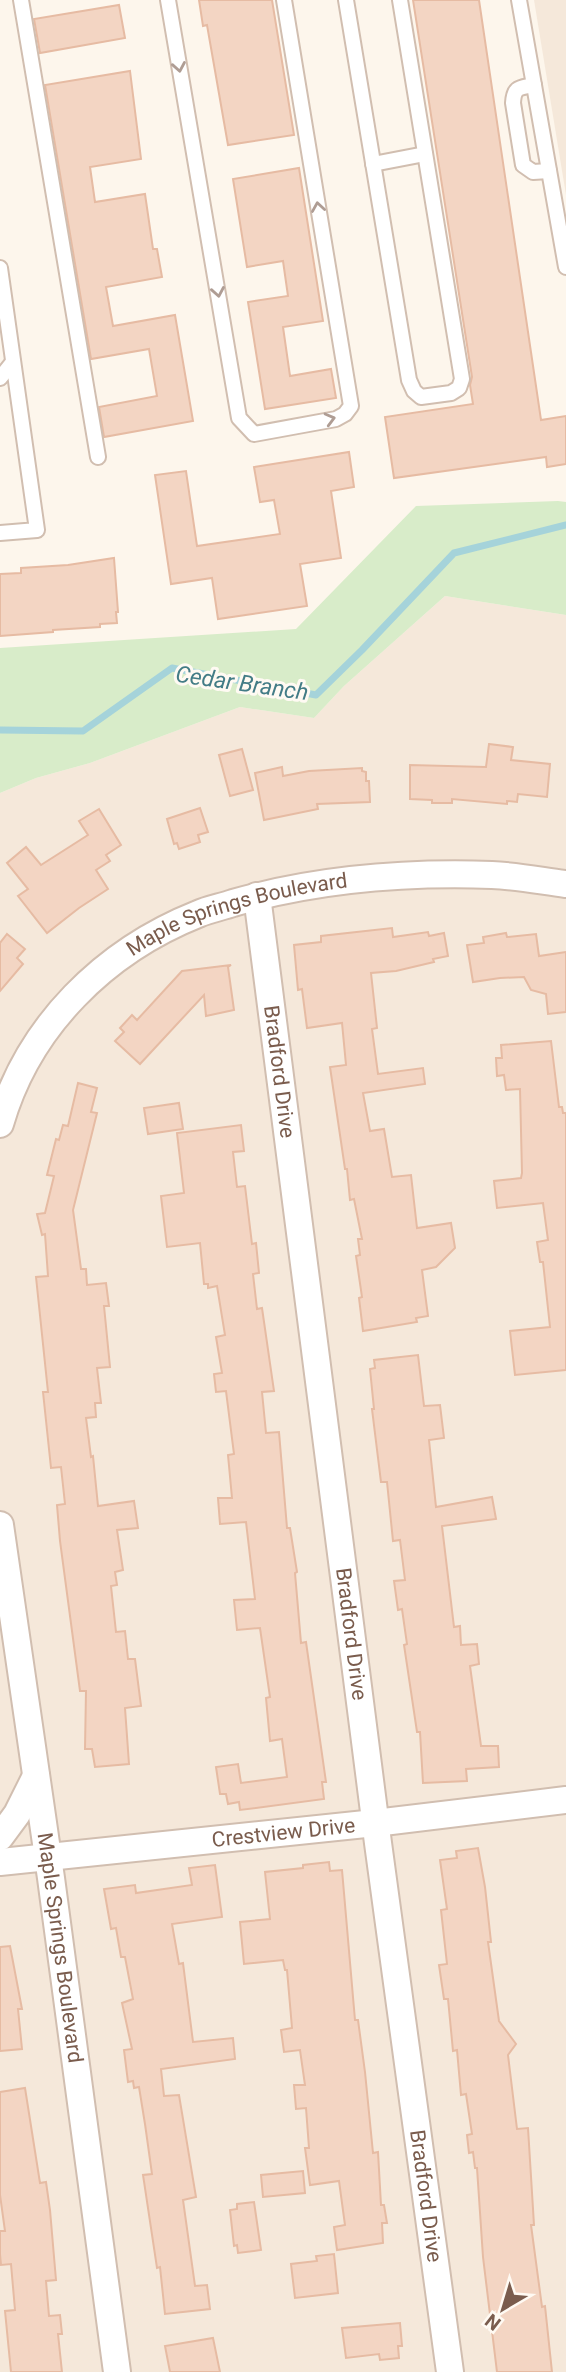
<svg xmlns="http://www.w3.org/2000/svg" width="566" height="2372" font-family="Roboto,sans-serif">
  <rect width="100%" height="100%" fill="#fdf6ec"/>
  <g fill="#f5e8da">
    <polygon points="534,0 566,0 566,195"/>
    <polygon points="445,596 566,615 566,2372 0,2372 0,793 36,778 90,763 240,707 314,718 344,686"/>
  </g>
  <polygon fill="#d8ecc9" points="558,501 566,502 566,615 445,596 344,686 314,718 240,707 90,763 36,778 0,793 0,648 296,629 416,506"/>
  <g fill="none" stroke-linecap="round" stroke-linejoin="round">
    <polyline stroke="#a5d3da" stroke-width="7" points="0,730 83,731 172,668 316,695 362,650 454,553 566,525"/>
  </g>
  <g fill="#f3d5c3" stroke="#e6bba3" stroke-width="2">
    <polygon points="199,0 272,0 294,135 228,145 207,25 203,26"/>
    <polygon points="413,0 479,0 541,420 566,416 566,464 547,467 546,457 394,478 385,417 473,404 470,385 472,377"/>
    <polygon points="119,5 125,38 40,53 34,19"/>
    <polygon points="130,71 141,159 90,167 95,202 145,194 153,249 157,249 162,277 106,287 113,326 175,315 193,421 104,437 99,407 157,396 149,349 91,359 45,85"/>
    <polygon points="299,168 323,321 283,327 290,376 331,369 336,398 265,409 248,302 288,296 283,261 247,267 233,179"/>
    <polygon points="349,452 354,487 331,491 341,558 300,564 307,606 218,619 212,578 171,584 155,475 186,471 197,546 280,534 274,500 260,502 254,467"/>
    <polygon points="114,558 118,612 116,612 117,623 100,624 100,627 53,630 53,632 0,636 0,574 21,573 21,568 68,565"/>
    <polygon points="489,744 513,747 511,760 550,764 547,797 518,794 517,802 507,801 507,804 452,799 452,803 432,803 432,800 410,799 410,765 486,767"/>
    <polygon points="242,749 253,790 230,796 219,755"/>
    <polygon points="282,767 283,776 309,771 362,768 362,771 366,772 366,781 369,781 370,802 317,804 318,809 264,820 255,773"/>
    <polygon points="200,808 208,832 198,835 200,842 179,849 177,843 174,844 167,819"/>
    <polygon points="99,809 121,845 106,855 110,861 96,870 108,889 79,908 47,933 18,896 28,889 7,863 26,847 41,865 88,835 79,821"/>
    <polygon points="392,928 393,937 428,932 429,936 444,933 448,956 433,959 434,962 396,971 371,973 377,1028 372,1029 378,1074 423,1068 425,1084 363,1093 370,1131 384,1129 392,1177 411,1175 417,1228 451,1223 455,1248 436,1267 422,1270 428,1316 416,1318 417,1322 363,1331 359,1298 362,1297 356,1256 360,1255 358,1239 362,1239 354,1199 350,1200 347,1169 345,1169 330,1067 346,1065 342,1023 307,1028 302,989 298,990 294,945 321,942 321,936"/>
    <polygon points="506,933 507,937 536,934 539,956 566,952 566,1012 548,1014 546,994 531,990 524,977 500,978 473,982 467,945 484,943 483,937"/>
    <polygon points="7,934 25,949 17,958 23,964 0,991 0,943"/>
    <polygon points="231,965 228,967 234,1010 206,1016 204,995 140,1064 115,1041 124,1032 120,1028 132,1015 137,1020 182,971"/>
    <polygon points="551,1041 559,1107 562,1107 563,1113 566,1113 566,1370 515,1375 510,1331 550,1327 543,1262 540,1262 537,1242 548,1240 543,1203 497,1208 494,1181 521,1178 522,1173 520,1089 506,1090 504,1075 497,1076 496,1058 502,1058 501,1045"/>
    <polygon points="78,1083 97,1088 91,1112 97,1113 73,1210 81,1269 86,1269 87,1285 106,1283 109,1306 104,1306 110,1367 97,1368 101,1403 95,1403 96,1417 86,1418 91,1457 93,1456 98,1506 134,1501 138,1528 117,1530 123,1570 115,1572 117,1585 111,1586 116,1632 125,1631 128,1659 135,1659 141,1706 125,1708 129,1764 95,1767 92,1749 85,1749 86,1691 80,1691 60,1541 57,1505 65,1504 61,1467 51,1468 43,1392 48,1392 36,1277 48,1276 45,1234 42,1235 37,1214 45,1213 54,1176 47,1175 56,1139 59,1140 63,1125 68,1126"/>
    <polygon points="179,1103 183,1129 148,1134 144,1108"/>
    <polygon points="241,1125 244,1151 233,1152 237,1187 245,1186 252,1244 256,1243 259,1273 253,1274 257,1309 262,1308 274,1391 262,1392 266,1433 279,1432 287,1528 290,1528 297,1572 295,1573 301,1643 306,1642 326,1782 322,1782 324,1799 240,1810 239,1802 228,1804 226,1794 220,1794 216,1767 238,1764 241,1783 287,1777 282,1739 270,1741 266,1698 270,1697 260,1628 237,1630 234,1600 255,1599 246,1522 220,1524 218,1498 232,1498 228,1455 234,1454 226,1391 216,1392 214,1374 222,1373 216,1337 225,1335 217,1286 208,1288 208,1284 204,1284 200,1243 167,1247 161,1196 184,1193 177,1133"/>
    <polygon points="418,1355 424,1406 440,1405 444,1438 429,1440 436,1507 492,1497 496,1519 442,1526 454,1627 460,1626 461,1645 477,1644 479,1664 470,1666 481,1746 498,1746 499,1767 466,1769 467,1781 423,1783 420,1732 417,1732 404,1645 407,1644 402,1609 398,1610 394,1581 405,1580 400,1540 393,1541 387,1482 381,1482 372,1409 374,1409 370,1369 375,1368 374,1360"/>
    <polygon points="478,1848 485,1887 491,1942 488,1942 499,2021 516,2044 508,2055 517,2129 528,2128 534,2225 531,2225 542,2307 545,2306 552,2372 497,2372 483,2257 477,2168 475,2168 473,2152 469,2153 467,2135 472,2134 466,2094 461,2095 457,2050 453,2051 448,1999 444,1999 439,1965 447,1964 441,1910 447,1909 440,1860 457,1858 456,1851"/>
    <polygon points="329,1862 330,1871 342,1870 355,2020 358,2020 365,2072 373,2153 378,2152 381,2205 384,2205 387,2223 382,2223 383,2243 337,2250 334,2227 345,2225 339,2181 310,2185 305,2148 309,2148 306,2108 296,2109 294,2085 305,2085 300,2050 284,2052 281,2030 292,2028 287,1970 285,1970 283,1960 244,1964 240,1922 270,1919 265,1872 303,1868 303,1865"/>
    <polygon points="215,1865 222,1917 172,1924 179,1964 183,1963 193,2042 233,2038 235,2059 161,2069 164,2096 179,2095 196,2197 183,2200 195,2286 207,2285 210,2309 165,2314 160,2267 157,2268 143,2175 152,2174 145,2124 139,2087 134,2088 133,2081 128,2082 124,2050 132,2049 122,2003 133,1999 125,1957 121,1957 116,1928 111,1929 104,1889 135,1885 136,1893 192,1885 189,1868"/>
    <polygon points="10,1946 22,2009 18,2009 22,2049 0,2051 0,1947"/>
    <polygon points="25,2088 40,2183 46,2182 50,2210 56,2280 46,2281 49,2316 60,2315 62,2334 58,2334 62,2372 11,2372 5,2311 15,2310 11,2264 1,2265 0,2254 0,2231 5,2231 0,2195 0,2092"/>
    <polygon points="303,2171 305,2193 263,2197 261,2175"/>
    <polygon points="254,2202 261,2250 238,2253 237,2245 234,2246 230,2210 237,2209 237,2204"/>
    <polygon points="334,2254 338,2293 295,2298 291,2264 317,2261 316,2256"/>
    <polygon points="400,2323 402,2346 398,2346 399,2358 380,2360 379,2354 346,2358 342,2328"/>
    <polygon points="213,2338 220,2372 170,2372 165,2346"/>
  </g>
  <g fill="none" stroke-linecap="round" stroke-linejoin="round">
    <g stroke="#d1beb0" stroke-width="18">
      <g id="lane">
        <polyline points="21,0 98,457"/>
        <polyline points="168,0 239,418 254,434 336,419 345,414 351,406 284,0"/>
        <polyline points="346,0 409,380 414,391 421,397 451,393 459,388 462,379 400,0"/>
        <polyline points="519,0 566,267"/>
        <path d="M534,85C520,88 514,86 513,103L523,165L533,172L549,171"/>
        <polyline points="373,164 425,154"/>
        <polyline points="0,268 37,530 0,533"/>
        <polyline points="0,378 13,362"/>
      </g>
    </g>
    <g stroke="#d1beb0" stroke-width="30">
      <g id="street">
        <path id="s1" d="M257,896L378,1843L450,2372"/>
        <path id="s2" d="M0,1124C28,1026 105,951 198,914C209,909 222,907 233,903C317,879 405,872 492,875C517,876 542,881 566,884"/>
        <path id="s3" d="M0,1525L51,1878L117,2372"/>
        <polyline points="0,1837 17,1814 36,1776"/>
        <path id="s4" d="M0,1862L375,1823L566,1800"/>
      </g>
    </g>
    <use href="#lane" stroke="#fff" stroke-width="14"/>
    <use href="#street" stroke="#fff" stroke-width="26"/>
  </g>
  <defs><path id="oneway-chevron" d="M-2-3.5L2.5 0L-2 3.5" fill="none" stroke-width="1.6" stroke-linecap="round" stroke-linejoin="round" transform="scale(1.75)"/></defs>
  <g stroke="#af9d94">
    <use href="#oneway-chevron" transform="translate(179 67) rotate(80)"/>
    <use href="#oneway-chevron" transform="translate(318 207) rotate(-99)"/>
    <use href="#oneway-chevron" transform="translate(218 292) rotate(80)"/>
    <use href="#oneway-chevron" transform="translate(330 419) rotate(-15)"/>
  </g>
  <g text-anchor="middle" stroke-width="6" stroke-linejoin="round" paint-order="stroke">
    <g font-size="21" fill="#7a5c4d" stroke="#fffaf3">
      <text dy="7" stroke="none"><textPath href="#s2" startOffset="336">Maple Springs Boulevard</textPath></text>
      <text dy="7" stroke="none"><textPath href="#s1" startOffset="177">Bradford Drive</textPath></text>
      <text dy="7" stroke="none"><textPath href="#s1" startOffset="744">Bradford Drive</textPath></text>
      <text dy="7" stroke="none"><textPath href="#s4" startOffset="285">Crestview Drive</textPath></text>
      <text dy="7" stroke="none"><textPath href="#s3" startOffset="427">Maple Springs Boulevard</textPath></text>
      <text dy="7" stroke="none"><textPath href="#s1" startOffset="1311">Bradford Drive</textPath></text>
    </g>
    <g font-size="23" font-style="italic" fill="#437c86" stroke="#fffaf3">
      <text transform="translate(242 683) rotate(8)" y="8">Cedar Branch</text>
    </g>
  </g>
  <g transform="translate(503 2309) rotate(218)" stroke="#fffaf3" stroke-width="5" paint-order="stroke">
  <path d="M0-5L12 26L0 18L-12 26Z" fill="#7a5c4d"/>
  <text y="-10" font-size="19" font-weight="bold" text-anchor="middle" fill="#7a5c4d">N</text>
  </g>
</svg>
